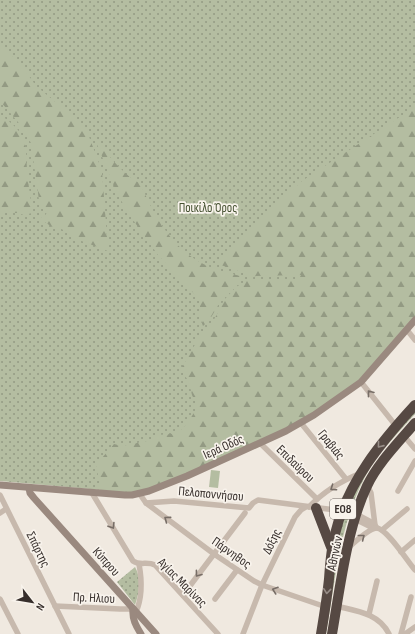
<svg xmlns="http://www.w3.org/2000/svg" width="415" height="634" font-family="'Sofia Sans Condensed',sans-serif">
  <defs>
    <pattern id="grass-dots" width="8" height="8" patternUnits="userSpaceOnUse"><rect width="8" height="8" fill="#b4bda1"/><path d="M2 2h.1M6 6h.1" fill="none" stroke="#939a83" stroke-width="1.8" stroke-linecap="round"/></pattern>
    <pattern id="forest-firs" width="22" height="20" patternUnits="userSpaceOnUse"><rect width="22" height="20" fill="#b4bda1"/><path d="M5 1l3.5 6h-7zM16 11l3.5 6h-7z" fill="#939a83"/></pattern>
  </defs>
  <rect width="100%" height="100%" fill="#f0e9e0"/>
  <g fill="url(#grass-dots)">
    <polygon points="0,0 415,0 415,315 135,493 0,481"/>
    <path d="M415,408V414C400,431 384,447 372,465C340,515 336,577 326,634H322L341,522L362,477Z"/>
    <path d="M135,567C142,579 139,593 135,605L117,582Z"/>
  </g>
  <g fill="url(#forest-firs)">
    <polygon points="0,46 19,62 36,86 64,109 88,134 102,171 108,251 79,240 60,228 52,227 39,218 45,216 47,212 39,200 31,143 18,122 0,101"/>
    <polygon points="415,107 415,320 373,369 314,415 149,491 102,494 96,465 114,444 122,446 147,441 159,435 171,434 182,429 189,421 196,409 195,401 192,395 190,387 187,379 181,369 201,334 215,318 224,300 236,287 246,281 299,279 301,275 256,276 251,278 244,273 218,264 237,241 302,181"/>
    <path d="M0,115C26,132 26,141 27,170C28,184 31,199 32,213L24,215L18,213H9L0,211Z"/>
    <path d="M95,139C107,153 124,176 140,183C153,213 169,244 198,261C212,270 229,273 244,277C236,283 229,288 223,297C216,307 213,318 203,326L199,315L200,307L199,299L158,255L126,210L113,184Z"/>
  </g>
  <polygon fill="#b4bda1" points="211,470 220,471 218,488 209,487"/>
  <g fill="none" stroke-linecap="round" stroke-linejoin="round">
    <g stroke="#c7b9ad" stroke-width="5.5">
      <polyline points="407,330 415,340"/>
      <polyline points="361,382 396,426"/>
      <polyline points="301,423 346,479"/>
      <polyline points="404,436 415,449"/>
      <polyline points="260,443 317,499"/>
      <polyline points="367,485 371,493 375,525"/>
      <polyline points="398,491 415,461"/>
      <path d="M92,493L133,561C140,566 147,561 155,565L218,634"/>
      <polyline points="139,493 146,503 214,554 254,581 262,585 326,607"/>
      <polyline points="0,495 69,634"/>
      <polyline points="146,503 174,501 249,508 253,503 258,500 343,511"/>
      <path d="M309,507C323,492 341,481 361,473"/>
      <polyline points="0,513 6,509"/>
      <polyline points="355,519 371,527 377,528 373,523 356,514"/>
      <polyline points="382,530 407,509"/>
      <path d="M348,548C354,543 368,529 376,528C386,527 408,562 415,570"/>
      <polyline points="401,552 415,540"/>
      <polyline points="183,595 245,513"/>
      <polyline points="0,599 18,634"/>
      <polyline points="215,599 237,570"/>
      <polyline points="55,606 120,609 133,609"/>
      <path d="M336,606C356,611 379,613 389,634"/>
      <path d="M136,612C143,596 142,580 139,564"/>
      <polyline points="369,614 377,581"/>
      <polyline points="243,634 262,585 295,517 301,510 306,507"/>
      <polyline points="401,634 411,597"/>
      <polyline points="405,634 415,627"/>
    </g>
    <g stroke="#9a897f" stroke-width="7">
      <polyline points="0,485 125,495 132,495 149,491 187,476 286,431 314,415 361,382 415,320"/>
      <polyline points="29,488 30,493 34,498 156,634"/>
      <path d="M133,609C132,619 136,626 141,634"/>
    </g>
    <g stroke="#564943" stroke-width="10">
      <polyline points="316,508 331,547"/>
      <path d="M321,634C324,616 327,598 329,579C330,564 331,549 335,534C347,483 381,442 415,405"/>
      <path d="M332,634C340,588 347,528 367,486C378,463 398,443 415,423"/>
    </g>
  </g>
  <defs><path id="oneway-chevron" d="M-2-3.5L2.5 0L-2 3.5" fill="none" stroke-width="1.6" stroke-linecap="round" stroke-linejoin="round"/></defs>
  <g stroke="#776d66">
    <use href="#oneway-chevron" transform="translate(370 393) rotate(-128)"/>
    <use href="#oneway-chevron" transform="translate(333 488) rotate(146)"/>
    <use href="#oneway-chevron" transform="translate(167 519) rotate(-143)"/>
    <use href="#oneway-chevron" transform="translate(112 526) rotate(58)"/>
    <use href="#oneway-chevron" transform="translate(362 537) rotate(-38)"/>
    <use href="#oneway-chevron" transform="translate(198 574) rotate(127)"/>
    <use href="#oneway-chevron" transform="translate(275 590) rotate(-161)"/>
  </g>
  <g stroke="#978d87">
    <use href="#oneway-chevron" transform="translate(380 445) rotate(129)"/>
    <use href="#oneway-chevron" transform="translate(327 591) rotate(96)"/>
  </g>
  <g text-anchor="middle" stroke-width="3.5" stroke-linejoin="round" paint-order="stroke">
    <rect fill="#f8f3ec" stroke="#706965" stroke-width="1" x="330" y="499" width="26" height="20" rx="3"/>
    <g font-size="12" font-weight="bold" fill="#362e2b">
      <text x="343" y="513">ΕΟ8</text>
    </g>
    <g font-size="13" fill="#455131" stroke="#f8f3ec">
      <text x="208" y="212">Ποικίλο Όρος</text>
    </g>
    <g font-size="13" fill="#362e2b" stroke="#f8f3ec">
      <text transform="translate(332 444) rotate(51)" y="5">Γραβιάς</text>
      <text transform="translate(223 446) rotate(-24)" y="5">Ιερά Οδός</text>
      <text transform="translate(296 463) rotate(44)" y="5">Επιδαύρου</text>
      <text transform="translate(211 493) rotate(5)" y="5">Πελοποννήσου</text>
      <text transform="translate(271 541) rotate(-64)" y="5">Δόξης</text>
      <text transform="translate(39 549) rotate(64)" y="5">Σπάρτης</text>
      <text transform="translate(232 552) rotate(35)" y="5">Πάρνηθος</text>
      <text transform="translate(334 553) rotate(-78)" y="5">Αθηνών</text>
      <text transform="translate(107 561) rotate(48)" y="5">Κύπρου</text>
      <text transform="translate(183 582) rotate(45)" y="5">Αγίας Μαρίνας</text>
      <text transform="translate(94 597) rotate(3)" y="5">Πρ. Ηλιου</text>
    </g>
  </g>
  <g transform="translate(32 602) rotate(121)" stroke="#f8f3ec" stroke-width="3" paint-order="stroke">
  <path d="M0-3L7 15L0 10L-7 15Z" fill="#362e2b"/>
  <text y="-6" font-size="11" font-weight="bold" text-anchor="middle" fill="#362e2b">N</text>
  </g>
</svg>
